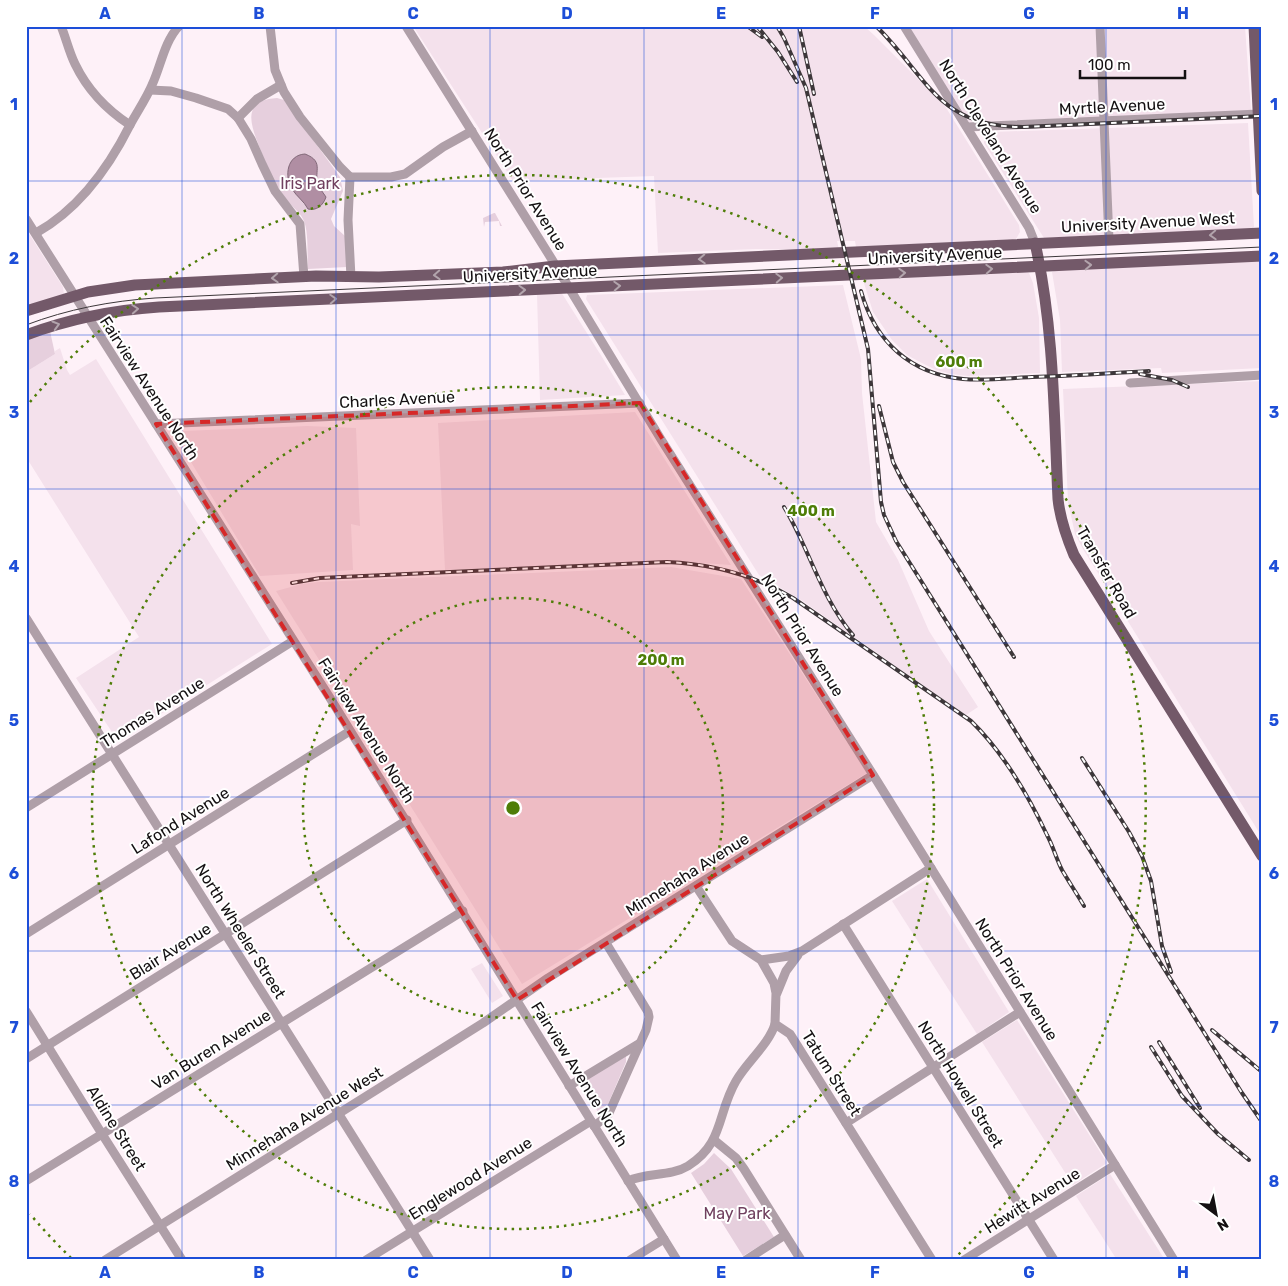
<svg xmlns="http://www.w3.org/2000/svg" width="1288" height="1286" font-family="Rubik,sans-serif">
  <rect width="100%" height="100%" fill="#fef1f8"/>
  <g fill="#f4e1ec">
    <polygon points="413,26 864,26 874,35 945,106 1019,225 1020,232 1016,239 856,247 855,241 837,241 839,250 756,249 658,253 654,176 513,181"/>
    <polygon points="909,26 1245,26 1251,111 968,122"/>
    <polygon points="1248,123 1254,227 1250,230 1044,238 984,143 985,135 992,132"/>
    <polygon points="26,229 63,287 64,295 26,306"/>
    <polygon points="1262,260 1262,368 1162,373 1161,368 1062,372 1060,320 1052,272 1054,271"/>
    <polygon points="1025,271 1029,273 1033,283 1039,318 1040,373 968,376 951,374 936,370 920,362 907,355 892,340 873,312 863,280"/>
    <polygon points="843,285 861,359 862,393 876,522 898,560 929,631 978,707 966,715 801,600 759,575 586,299 587,295"/>
    <polygon points="561,292 602,357 625,395 540,400 537,294"/>
    <polygon points="60,348 67,370 70,375 96,359 272,644 118,741 76,678 139,637 26,457 26,372 55,354 55,351"/>
    <polygon points="1262,381 1262,837 1083,549 1075,534 1068,502 1063,389"/>
    <polygon points="635,412 731,565 672,561 445,570 438,423"/>
    <polygon points="307,426 356,428 360,526 351,524 353,570 260,576 177,439 183,431"/>
    <polygon points="671,567 741,579 867,773 522,984 276,591 302,584 318,582"/>
    <polygon points="927,879 1009,1012 977,1034 892,901"/>
    <polygon points="482,963 503,996 492,1003 471,969"/>
    <polygon points="1017,1020 1107,1163 1073,1185 982,1042"/>
    <polygon points="1110,1174 1165,1260 1117,1260 1076,1196"/>
  </g>
  <g fill="#e6cfdd">
    <path d="M277,98L284,100L340,177L343,191L331,219L334,226L345,236L347,267L308,269C307,255 309,230 303,219C299,211 290,205 285,198C274,181 266,165 259,146C250,123 242,100 277,98Z"/>
    <polygon points="494,213 495,213 502,226 500,226 499,221 485,222 484,227 483,218"/>
    <polygon points="50,331 55,354 26,372 26,339"/>
    <polygon points="626,1056 626,1062 605,1111 600,1115 580,1083"/>
    <polygon points="714,1153 731,1169 774,1237 743,1256 691,1173 704,1164"/>
  </g>
  <path fill="#b08ea3" stroke="#816878" d="M305,154C326,162 312,173 319,187C321,190 324,194 326,197C323,206 316,211 308,209C304,201 297,197 292,189C284,176 287,155 305,154Z"/>
  <g fill="none" stroke-linecap="round" stroke-linejoin="round">
    <g stroke="#af9fa8" stroke-width="9">
      <path d="M61,26C66,38 69,52 75,64C87,89 107,110 130,125"/>
      <polyline points="270,26 275,70 284,92 300,117 340,167 350,177"/>
      <polyline points="406,26 551,258 662,441 877,781 1174,1260"/>
      <polyline points="904,26 1029,228 1035,243"/>
      <polyline points="1100,26 1109,240"/>
      <polyline points="150,90 171,91 196,98 228,109 238,118 251,139 262,164 275,191 300,224 304,277"/>
      <polyline points="238,118 257,99 281,85"/>
      <polyline points="967,127 1259,114"/>
      <polyline points="350,177 391,177 405,174 443,147 472,131"/>
      <polyline points="350,177 348,220 351,277"/>
      <polyline points="26,219 330,698 677,1260"/>
      <path d="M36,233C79,209 108,169 130,125C137,112 146,99 152,85C161,66 164,42 179,26"/>
      <polyline points="1130,383 1262,375"/>
      <polyline points="156,424 640,403"/>
      <path d="M26,618C160,833 297,1045 430,1260"/>
      <polyline points="26,808 293,641"/>
      <polyline points="696,886 732,941 761,960 774,983 776,993 775,1024 790,1034 932,1260"/>
      <polyline points="843,924 1054,1260"/>
      <polyline points="26,934 350,731"/>
      <polyline points="761,960 789,956 802,951 931,868"/>
      <polyline points="777,993 786,971 798,955"/>
      <polyline points="26,1011 102,1134 182,1260"/>
      <polyline points="26,1059 407,820"/>
      <polyline points="569,1086 640,1043"/>
      <polyline points="846,1123 1020,1012"/>
      <polyline points="594,1126 606,1117 609,1113 646,1030 649,1017 648,1012 606,943"/>
      <polyline points="714,1140 736,1158 744,1169 801,1260"/>
      <polyline points="26,1181 463,911"/>
      <path d="M628,1181C647,1172 670,1177 688,1166C724,1144 717,1113 736,1081C747,1062 769,1044 775,1024"/>
      <polyline points="105,1260 483,1023 548,978 873,775"/>
      <polyline points="366,1260 591,1121"/>
      <polyline points="630,1260 664,1239"/>
      <polyline points="746,1260 785,1235"/>
      <polyline points="964,1260 1115,1165"/>
    </g>
    <g stroke="#735969" stroke-width="11">
      <polyline points="1254,26 1262,191"/>
      <path d="M1035,243C1054,327 1054,414 1058,499C1060,519 1066,536 1074,555L1262,856"/>
      <polyline points="26,311 88,292 135,285 316,276 379,277 503,272 555,266 1262,233"/>
      <path d="M26,335C69,319 113,310 159,307L1262,256"/>
    </g>
    <path stroke="#3d373a" stroke-width="1" d="M26,325C68,309 111,301 155,298L1262,247"/>
    <g stroke="#3d373a" stroke-width="4">
      <g id="rail">
        <polyline points="747,26 762,37"/>
        <polyline points="757,26 778,52 797,82"/>
        <polyline points="777,26 784,38 806,88 868,349 881,502 884,515 896,541 1242,1093 1262,1122"/>
        <polyline points="799,26 814,94"/>
        <path d="M876,26C928,77 937,127 1023,127L1262,116"/>
        <path d="M861,291C875,342 911,374 963,379C986,381 1009,378 1032,377C1071,376 1110,373 1149,371"/>
        <polyline points="1140,374 1172,380 1188,387"/>
        <polyline points="879,406 893,462 903,482 1014,657"/>
        <path d="M784,507C809,548 821,598 853,635"/>
        <path d="M292,583L320,578L667,562C713,564 754,575 793,598L971,721C1002,751 1028,795 1047,835C1053,846 1056,858 1062,870C1069,882 1077,894 1084,906"/>
        <polyline points="1082,758 1129,832 1142,856 1151,881 1162,946 1171,972"/>
        <polyline points="1212,1030 1262,1072"/>
        <polyline points="1159,1042 1200,1108"/>
        <polyline points="1151,1047 1182,1096 1218,1134 1249,1160"/>
      </g>
    </g>
    <use href="#rail" stroke="#fff" stroke-width="2" stroke-dasharray="5.5" stroke-linecap="butt"/>
  </g>
  <defs><path id="oneway-chevron" d="M-2-3.5L2.5 0L-2 3.5" fill="none" stroke-width="1.6" stroke-linecap="round" stroke-linejoin="round" transform="scale(1.25)"/></defs>
  <g stroke="#b2a4ac">
    <use href="#oneway-chevron" transform="translate(1213 235) rotate(177)"/>
    <use href="#oneway-chevron" transform="translate(702 259) rotate(177)"/>
    <use href="#oneway-chevron" transform="translate(1088 265) rotate(-2)"/>
    <use href="#oneway-chevron" transform="translate(989 269) rotate(-3)"/>
    <use href="#oneway-chevron" transform="translate(902 273) rotate(-3)"/>
    <use href="#oneway-chevron" transform="translate(437 275) rotate(177)"/>
    <use href="#oneway-chevron" transform="translate(275 278) rotate(177)"/>
    <use href="#oneway-chevron" transform="translate(779 278) rotate(-3)"/>
    <use href="#oneway-chevron" transform="translate(617 286) rotate(-3)"/>
    <use href="#oneway-chevron" transform="translate(522 290) rotate(-2)"/>
    <use href="#oneway-chevron" transform="translate(333 299) rotate(-3)"/>
    <use href="#oneway-chevron" transform="translate(135 309) rotate(-4)"/>
    <use href="#oneway-chevron" transform="translate(56 325) rotate(-16)"/>
  </g>
  <path fill="#d62828" fill-opacity="0.2" stroke="#d62828" stroke-width="4" stroke-dasharray="10 6" stroke-linejoin="round" d="M640,403L873,775L517,1000L156,424Z"/>
  <path fill="none" stroke="#1d4ed8" stroke-width="1" stroke-opacity="0.55" d="M182,26V1260M336,26V1260M490,26V1260M644,26V1260M798,26V1260M952,26V1260M1106,26V1260M26,181H1262M26,335H1262M26,489H1262M26,643H1262M26,797H1262M26,951H1262M26,1105H1262"/>
  <g fill="none" stroke="#4e7d07" stroke-width="2.5" stroke-dasharray="2.5 5">
    <circle cx="513" cy="808" r="210"/>
    <circle cx="513" cy="808" r="421"/>
    <path d="M71 1258A631 631 0 0 1 30 1214M30 402A631 631 0 1 1 955 1258"/>
  </g>
  <g text-anchor="middle" stroke-width="4" stroke-linejoin="round" paint-order="stroke">
    <g font-size="16" fill="#141012" stroke="#fff">
      <text transform="translate(1112 106) rotate(-3)" y="6">Myrtle Avenue</text>
      <text transform="translate(991 136) rotate(58)" y="6">North Cleveland Avenue</text>
      <text transform="translate(526 189) rotate(58)" y="6">North Prior Avenue</text>
      <text transform="translate(1148 222) rotate(-3)" y="6">University Avenue West</text>
      <text transform="translate(935 255) rotate(-3)" y="6">University Avenue</text>
      <text transform="translate(530 273) rotate(-3)" y="6">University Avenue</text>
      <text transform="translate(150 388) rotate(57)" y="6">Fairview Avenue North</text>
      <text transform="translate(397 399) rotate(-3)" y="6">Charles Avenue</text>
      <text transform="translate(1107 572) rotate(60)" y="6">Transfer Road</text>
      <text transform="translate(803 635) rotate(58)" y="6">North Prior Avenue</text>
      <text transform="translate(152 712) rotate(-32)" y="6">Thomas Avenue</text>
      <text transform="translate(367 730) rotate(58)" y="6">Fairview Avenue North</text>
      <text transform="translate(180 820) rotate(-32)" y="6">Lafond Avenue</text>
      <text transform="translate(687 874) rotate(-32)" y="6">Minnehaha Avenue</text>
      <text transform="translate(241 931) rotate(58)" y="6">North Wheeler Street</text>
      <text transform="translate(170 951) rotate(-32)" y="6">Blair Avenue</text>
      <text transform="translate(1017 979) rotate(58)" y="6">North Prior Avenue</text>
      <text transform="translate(211 1049) rotate(-32)" y="6">Van Buren Avenue</text>
      <text transform="translate(832 1073) rotate(58)" y="6">Tatum Street</text>
      <text transform="translate(580 1074) rotate(58)" y="6">Fairview Avenue North</text>
      <text transform="translate(961 1084) rotate(58)" y="6">North Howell Street</text>
      <text transform="translate(304 1118) rotate(-32)" y="6">Minnehaha Avenue West</text>
      <text transform="translate(117 1128) rotate(58)" y="6">Aldine Street</text>
      <text transform="translate(470 1178) rotate(-32)" y="6">Englewood Avenue</text>
      <text transform="translate(1032 1200) rotate(-32)" y="6">Hewitt Avenue</text>
    </g>
    <g font-size="16" fill="#70405f" stroke="#fff">
      <text x="310" y="189">Iris Park</text>
      <text x="737" y="1219">May Park</text>
    </g>
  </g>
  <circle cx="513" cy="808" r="8" fill="#4e7d07" stroke="#fff" stroke-width="2.5"/>
  <g font-size="15" text-anchor="middle" font-weight="bold" fill="#4e7d07" stroke="#fff" stroke-width="4" stroke-linejoin="round" paint-order="stroke">
    <text x="959" y="367">600 m</text>
    <text x="811" y="516">400 m</text>
    <text x="661" y="665">200 m</text>
  </g>
  <rect width="1288" height="1286" fill="none" stroke="#ffffff" stroke-width="55"/>
  <g transform="translate(1216 1214) rotate(148)" stroke="#ffffff" stroke-width="4" paint-order="stroke">
  <path d="M0-4L9 19L0 12L-9 19Z" fill="#141012"/>
  <text y="-8" font-size="14" font-weight="bold" text-anchor="middle" fill="#141012">N</text>
  </g>
  <path d="M1080 70v8h105v-8" fill="none" stroke="#141012" stroke-width="2.5"/>
  <text x="1088" y="70" font-size="15" fill="#141012" stroke="#ffffff" stroke-width="4" paint-order="stroke">100 m</text>
  <rect x="28" y="28" width="1232" height="1230" fill="none" stroke="#1d4ed8" stroke-width="2"/>
  <g font-size="16" text-anchor="middle" font-weight="bold" fill="#1d4ed8">
    <text x="105" y="19">A</text>
    <text x="259" y="19">B</text>
    <text x="413" y="19">C</text>
    <text x="567" y="19">D</text>
    <text x="721" y="19">E</text>
    <text x="875" y="19">F</text>
    <text x="1029" y="19">G</text>
    <text x="1183" y="19">H</text>
    <text x="14" y="110">1</text>
    <text x="1274" y="110">1</text>
    <text x="14" y="264">2</text>
    <text x="1274" y="264">2</text>
    <text x="14" y="418">3</text>
    <text x="1274" y="418">3</text>
    <text x="14" y="572">4</text>
    <text x="1274" y="572">4</text>
    <text x="14" y="726">5</text>
    <text x="1274" y="726">5</text>
    <text x="14" y="879">6</text>
    <text x="1274" y="879">6</text>
    <text x="14" y="1033">7</text>
    <text x="1274" y="1033">7</text>
    <text x="14" y="1187">8</text>
    <text x="1274" y="1187">8</text>
    <text x="105" y="1278">A</text>
    <text x="259" y="1278">B</text>
    <text x="413" y="1278">C</text>
    <text x="567" y="1278">D</text>
    <text x="721" y="1278">E</text>
    <text x="875" y="1278">F</text>
    <text x="1029" y="1278">G</text>
    <text x="1183" y="1278">H</text>
  </g>
</svg>
